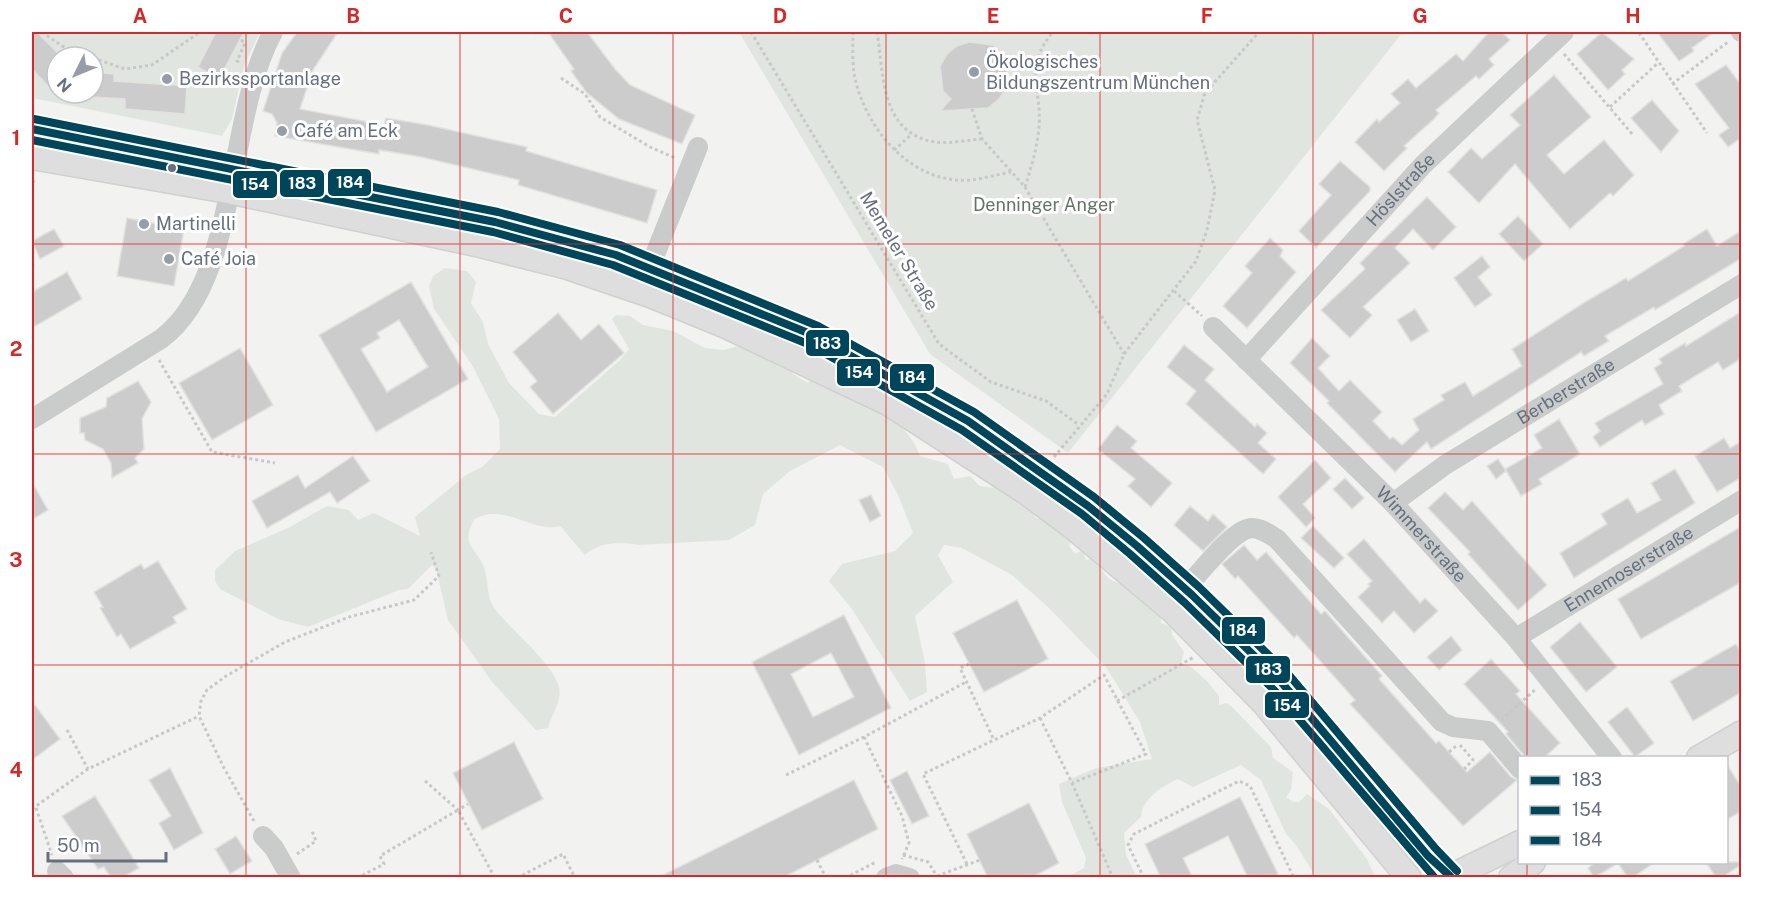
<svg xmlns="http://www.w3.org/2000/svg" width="1773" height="909" font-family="'Public Sans',sans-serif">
  <rect width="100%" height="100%" fill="#f2f2f0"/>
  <g fill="#e1e5df" fill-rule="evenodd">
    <path d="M32,32H260L244,66L232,119L222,136L32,98ZM57,57H93V93H57Z"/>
    <polygon points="739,32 1403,32 1068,453 930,354"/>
    <path d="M445,268L467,271L476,282L471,303L483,322L488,344L509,383L539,414L555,417L621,359L629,349L612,319L616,315L630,316L643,325L673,331L705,348L724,350C729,349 734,347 738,346C757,343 791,374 808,383L813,378C850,397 906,413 920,456L948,464L954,479L970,476L980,486L1010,490L1026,502L1036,518L1046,519L1059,527V532H1065L1073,538L1069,546L1075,554L1083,550L1086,560L1094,557C1101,565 1102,574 1111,580C1119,584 1127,583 1133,590L1132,594L1135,596L1139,593L1160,613L1161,623L1171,627L1172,635L1184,652L1181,663L1190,666L1207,681L1219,696V705L1226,703L1231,706L1271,747L1273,758L1293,772L1291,790L1286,797L1293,802H1299L1307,794L1329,809L1367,859L1375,877H1316L1296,845L1286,834L1261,780L1241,765L1193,787L1178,779C1163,786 1142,798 1141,817L1124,833L1126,855L1137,877H1068L1084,868L1086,858L1062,802L1059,784L1096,768L1152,759L1140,722L1106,667L1048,607L1012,575L962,548L944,545L938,555L953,582L915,616L925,663L927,692L910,701L852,609L829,581L842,564L895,551L913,533L898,495L883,467L840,445L790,471L763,494L755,525L729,540L638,545C620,541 599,542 585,555L560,526C534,534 503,502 475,519C460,543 474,546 483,565C489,578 486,598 495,609C509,628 556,666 559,688C562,702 551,715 548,728L536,730L493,683L448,620L436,569L432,565L408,589L399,590L308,627L278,619L220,589L215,581V570L235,551L288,528L327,506L349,510L358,520L374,513L420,536L415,517L466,475L482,467L500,449L499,419L472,365L434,309L429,286L433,276Z"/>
  </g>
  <g fill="#ccc" stroke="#e1e1e0" stroke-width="1.5" fill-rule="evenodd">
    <polygon points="32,32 37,32 57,52 57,77 48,86 32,69"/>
    <polygon points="216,32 244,32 219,79 198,67"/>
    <polygon points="297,32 338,32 313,70 300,109 384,125 386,118 428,125 527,147 526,151 657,190 647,223 518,185 519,180 421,157 379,150 379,154 275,136 277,123 272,114 263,111 282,53"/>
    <polygon points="548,32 587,32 615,69 630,85 695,115 682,144 619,119 586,92 571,71 574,69"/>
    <polygon points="1489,32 1502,32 1510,40 1489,59 1494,65 1479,79 1476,76 1436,110 1439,113 1434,119 1404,146 1407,148 1384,171 1355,142 1377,119 1379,122 1400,103 1391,94 1408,79 1416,88 1456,54 1463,61"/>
    <polygon points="1602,32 1634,59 1622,70 1625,74 1608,90 1577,54"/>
    <polygon points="1657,32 1714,32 1692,48 1694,51 1679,61"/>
    <polygon points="969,42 993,45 1004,54 1009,83 1000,98 988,108 940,111 951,99 943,91 940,66 947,54 957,46"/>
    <polygon points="1726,65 1742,86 1742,144 1738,140 1728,147 1719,135 1729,128 1695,84"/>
    <polygon points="93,72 114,74 114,81 187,86 185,114 125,109 125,99 93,97"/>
    <polygon points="1554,75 1591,117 1547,155 1564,174 1604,140 1634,175 1613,196 1610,193 1570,229 1515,164 1479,203 1448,172 1471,148 1482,159 1520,125 1510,115"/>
    <polygon points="1652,100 1679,131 1661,152 1631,118"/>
    <polygon points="1340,161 1370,187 1370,191 1316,248 1299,231 1331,195 1319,184"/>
    <polygon points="1427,197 1456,227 1433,250 1413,229 1395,248 1410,263 1363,307 1372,315 1350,338 1321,310 1365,269 1360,263"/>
    <polygon points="1518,216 1543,244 1524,261 1499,234"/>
    <polygon points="127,218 184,229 174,286 117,276"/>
    <polygon points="54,229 64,246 40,259 32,241"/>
    <polygon points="1707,229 1717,246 1742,230 1742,258 1655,310 1654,307 1605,336 1609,341 1584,356 1581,352 1431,449 1427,442 1395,472 1327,403 1329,401 1290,363 1312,338 1330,356 1318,368 1339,391 1350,380 1382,412 1373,421 1390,439 1393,437 1402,445 1419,430 1413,419 1444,400 1441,395 1465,382 1473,396 1522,366 1512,349 1585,302 1626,278 1628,281 1684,246 1683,244"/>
    <polygon points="1270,238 1283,250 1280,256 1296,272 1247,328 1223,306 1252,273 1245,266"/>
    <polygon points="1482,256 1490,267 1478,277 1492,295 1475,307 1454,278"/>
    <polygon points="67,272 82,299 32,328 32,292"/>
    <path d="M411,282L468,379L376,432L319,335ZM399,320L428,367L387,392L361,349L380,338L377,333Z"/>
    <polygon points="1415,309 1429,331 1411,342 1397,320"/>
    <polygon points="1742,311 1742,358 1723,370 1718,362 1679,386 1682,391 1659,405 1664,414 1645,425 1642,420 1600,447 1593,437 1600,431 1595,423 1663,384 1654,368 1662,363 1659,359 1685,343 1686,346"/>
    <polygon points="558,313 581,340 599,324 624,353 553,414 530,387 537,381 513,352"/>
    <polygon points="1184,345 1214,369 1205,380 1255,427 1257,424 1267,433 1258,443 1276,459 1263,474 1186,404 1196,391 1167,367"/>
    <polygon points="240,348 273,405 212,440 179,383"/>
    <polygon points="138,381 151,402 142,419 144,449 135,458 138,463 112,478 111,463 103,449 85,440 84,433 80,433 80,418 106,407 107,398"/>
    <polygon points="1559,419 1580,454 1539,479 1542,484 1521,496 1505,469 1542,448 1534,435"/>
    <polygon points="1117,425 1137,441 1131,448 1172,483 1151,507 1128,486 1135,479 1098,449"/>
    <polygon points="1724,438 1730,448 1742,441 1742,477 1717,492 1695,456"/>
    <polygon points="353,456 370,481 337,503 330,492 267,528 252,501 298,475 305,488"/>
    <polygon points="1498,459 1506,471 1496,479 1487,466"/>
    <polygon points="1315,460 1331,478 1303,504 1315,518 1306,527 1278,497"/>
    <polygon points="1675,469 1695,503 1574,578 1560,553 1607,524 1601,514 1628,498 1637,513 1661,500 1651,483"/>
    <polygon points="1345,478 1364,498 1352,509 1333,489"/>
    <polygon points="32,482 48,510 32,520"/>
    <polygon points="1445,492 1463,510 1472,501 1547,585 1518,610 1468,554 1470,552 1428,508"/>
    <polygon points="871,495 881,516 870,522 859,500"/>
    <polygon points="1190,506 1208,521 1213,514 1227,527 1203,551 1174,525"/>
    <polygon points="1313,526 1344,558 1334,568 1301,538"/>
    <polygon points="1742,526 1742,582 1641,639 1618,599"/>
    <polygon points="1364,539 1420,603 1425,598 1438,611 1414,633 1394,611 1382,623 1358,597 1370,586 1368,584 1372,581 1347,554"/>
    <polygon points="1244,545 1257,560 1266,552 1321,614 1325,611 1382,676 1379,679 1436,743 1439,741 1467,772 1490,752 1511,777 1517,780 1463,826 1350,704 1355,700 1297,635 1294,638 1238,576 1235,579 1222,564"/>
    <polygon points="158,561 187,609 173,617 176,623 130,649 121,634 117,637 100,608 103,607 94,592 141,564 144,569"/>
    <polygon points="1017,600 1048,659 984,692 953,633"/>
    <path d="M844,615L891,708L799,755L752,662ZM831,653L854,697L813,717L791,674Z"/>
    <polygon points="1580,622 1617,667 1586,692 1550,647"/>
    <polygon points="1451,636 1462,650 1439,670 1427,657"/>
    <polygon points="1736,644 1742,653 1742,692 1693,721 1670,681"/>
    <polygon points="1491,659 1520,691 1516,694 1560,743 1544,758 1526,758 1506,734 1508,732 1464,684"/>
    <polygon points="32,701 60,739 32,760"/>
    <polygon points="1627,707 1654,743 1635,757 1608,722"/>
    <polygon points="514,742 543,799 482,830 453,773"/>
    <polygon points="1726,763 1742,788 1742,811 1726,820"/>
    <polygon points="170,768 203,833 174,850 159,823 171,816 149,780"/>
    <polygon points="907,771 929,816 912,824 890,780"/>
    <polygon points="854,780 878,829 782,878 657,878"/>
    <polygon points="95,796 139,868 122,878 111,878 104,867 98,869 62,816"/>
    <polygon points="1240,797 1280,878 1248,878 1228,836 1183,858 1193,878 1161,878 1145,844"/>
    <polygon points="1029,803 1059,863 1031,878 988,878 967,834"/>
    <polygon points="236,836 252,861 230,874 215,849"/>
    <polygon points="1596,862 1655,862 1632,878 1628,878 1618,863 1594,878 1588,868"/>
    <polygon points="1706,862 1742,862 1742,864 1721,878 1716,878"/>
  </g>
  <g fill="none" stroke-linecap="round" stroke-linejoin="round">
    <g stroke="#cfd0cf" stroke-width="27">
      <g id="major">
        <polyline points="32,129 495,222 616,255 813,335 968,421 1088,506 1137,546 1192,595 1282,683 1428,856 1452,878"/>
        <polyline points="32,157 228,191 476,244 564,266 650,295 726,326 888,403 1026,492 1073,527 1173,611 1263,702 1409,878"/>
        <polyline points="1699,758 1742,733"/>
        <polyline points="1448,878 1520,843"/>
        <polyline points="1511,878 1533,862"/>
      </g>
    </g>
    <g stroke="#c7c8c8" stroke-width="3" stroke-dasharray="3 3" stroke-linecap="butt">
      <polyline points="42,32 62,46 89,57"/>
      <polyline points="536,32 537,34"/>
      <polyline points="751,32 939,344 991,382 1046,401 1079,425"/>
      <path d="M853,32C853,45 852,60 854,73C863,123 903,175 956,180C973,182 994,175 1011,172"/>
      <path d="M877,32C884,72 879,133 935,142C949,144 967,140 982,139"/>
      <polyline points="1639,33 1707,133"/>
      <polyline points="241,40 245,43 237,61 241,63"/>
      <polyline points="1564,54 1633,135"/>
      <polyline points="93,58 125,69 152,65 200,32"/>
      <polyline points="561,78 585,94 600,117 650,147 675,158"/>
      <polyline points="1672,84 1728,42"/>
      <polyline points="1610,107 1658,63"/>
      <polyline points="972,109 982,139 1025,187 1124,354"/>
      <polyline points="894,150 912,134"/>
      <path d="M1025,187C1031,168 1037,149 1039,128C1042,89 1023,67 1053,32"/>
      <polyline points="32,189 34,180"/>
      <polyline points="32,263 34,267 32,268"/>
      <polyline points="1174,291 1202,316"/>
      <polyline points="159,360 212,452 275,463"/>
      <polyline points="1054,457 1107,394 1124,354 1196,261 1207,230 1215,190 1197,120 1205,93 1259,32"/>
      <polyline points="969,664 960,668 994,740"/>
      <polyline points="1117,701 1194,657"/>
      <polyline points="1040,718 1072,783 1113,878"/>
      <polyline points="1501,720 1536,689"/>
      <polyline points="67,730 88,769"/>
      <polyline points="864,737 902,816 909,843 902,859"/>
      <polyline points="1460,745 1473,760 1465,768 1468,771"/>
      <polyline points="1449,752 1456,746"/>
      <polyline points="786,775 864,737 966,682"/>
      <polyline points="425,781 458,810 468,804"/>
      <polyline points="36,808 52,855"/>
      <polyline points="32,809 88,769 199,716"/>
      <polyline points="254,821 224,768 199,716 201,701 207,690 226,676 285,642 349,617 414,600 439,576 431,552"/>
      <polyline points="297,854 316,841 312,831"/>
      <polyline points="903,855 928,862 938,878"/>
      <polyline points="817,860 826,878"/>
      <polyline points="967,864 923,774 1040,718 1104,675 1146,754 1072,783"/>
      <polyline points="937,876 980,860"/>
      <polyline points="357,878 384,864 380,856 458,810 495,878"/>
      <polyline points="517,878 563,854 575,878"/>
      <polyline points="845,878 876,862"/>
      <polyline points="1144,878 1128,845 1134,834 1239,781 1250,786 1294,878"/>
    </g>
    <g stroke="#cacbcb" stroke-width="20">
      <polyline points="1741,32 1742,32"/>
      <polyline points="650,267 698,147"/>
      <path id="s1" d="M1213,327L1393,503L1516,638L1612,758"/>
      <path id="s2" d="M1246,360L1423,165L1564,32"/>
      <path d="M32,419L161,339C240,280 225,120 273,32"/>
      <path id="s3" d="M1393,503L1445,465L1742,284"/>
      <path d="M1185,589C1199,574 1232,530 1251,528C1261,528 1269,534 1277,539L1442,722L1453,727L1488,731L1520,769"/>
      <path id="s4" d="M1516,638L1742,500"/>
      <polyline points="263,836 274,848 291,878"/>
      <polyline points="57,871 64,878"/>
      <polyline points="886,878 896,874 910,878"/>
    </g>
    <use href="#major" stroke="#dededf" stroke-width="24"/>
    <g stroke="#fff" stroke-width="12">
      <polyline id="bus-1" points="32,129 495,222 616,255 813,335 968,421 1088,506 1137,546 1192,595 1282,683 1428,856 1450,876"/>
    </g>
    <g stroke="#fff" stroke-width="12">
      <polyline id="bus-2" points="32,140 493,232 613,265 808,344 962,430 1082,514 1130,554 1185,603 1274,690 1435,878"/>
    </g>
    <g stroke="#fff" stroke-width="12">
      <polyline id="bus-3" points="34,119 498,212 620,245 818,326 974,412 1094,497 1144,538 1199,587 1289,675 1436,849 1457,871"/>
    </g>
    <use href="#bus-1" stroke="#00465a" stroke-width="8"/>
    <use href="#bus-2" stroke="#00465a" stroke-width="8"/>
    <use href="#bus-3" stroke="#00465a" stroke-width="8"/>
  </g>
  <path fill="none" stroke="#d62828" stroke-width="1.5" stroke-opacity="0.55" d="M246,32V878M460,32V878M673,32V878M886,32V878M1100,32V878M1313,32V878M1527,32V758M32,244H1742M32,454H1742M32,665H1742M1527,862V878"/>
  <g fill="#969da6" stroke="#fff" stroke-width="2">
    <circle cx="974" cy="72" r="6"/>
    <circle cx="167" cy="79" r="6"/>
    <circle cx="282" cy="131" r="6"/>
    <circle cx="144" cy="224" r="6"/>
    <circle cx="169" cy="259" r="6"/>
  </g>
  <circle fill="#656f7e" stroke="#fff" stroke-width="2" cx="172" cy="168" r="5"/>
  <g text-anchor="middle" stroke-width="6" stroke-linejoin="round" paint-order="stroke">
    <g font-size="18" fill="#656f7e" stroke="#fff" text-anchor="start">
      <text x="986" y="68">Ökologisches<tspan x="986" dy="21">Bildungszentrum München</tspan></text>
      <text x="179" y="85">Bezirkssportanlage</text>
      <text x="294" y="137">Café am Eck</text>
      <text x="156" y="230">Martinelli</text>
      <text x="181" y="265">Café Joia</text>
    </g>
    <g font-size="18" fill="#656f7e" stroke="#fff">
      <text dy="6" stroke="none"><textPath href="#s2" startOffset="230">Höslstraße</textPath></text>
      <text transform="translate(899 251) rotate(59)" y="6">Memeler Straße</text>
      <text dy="6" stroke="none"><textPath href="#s3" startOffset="206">Berberstraße</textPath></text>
      <text dy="6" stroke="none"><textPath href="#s1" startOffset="294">Wimmerstraße</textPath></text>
      <text dy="6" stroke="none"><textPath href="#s4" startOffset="132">Ennemoserstraße</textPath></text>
    </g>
    <g font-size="18" fill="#647663" stroke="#fff">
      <text x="1044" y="211">Denninger Anger</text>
    </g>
  </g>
  <g stroke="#fff" stroke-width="2">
    <rect x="327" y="168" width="45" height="29" rx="6" fill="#00465a"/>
    <rect x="279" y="169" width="46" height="29" rx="6" fill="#00465a"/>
    <rect x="232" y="170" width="46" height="29" rx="6" fill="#00465a"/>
    <rect x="805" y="329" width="45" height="28" rx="6" fill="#00465a"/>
    <rect x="836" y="358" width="45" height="29" rx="6" fill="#00465a"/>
    <rect x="889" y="363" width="46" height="29" rx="6" fill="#00465a"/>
    <rect x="1221" y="616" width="45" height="29" rx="6" fill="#00465a"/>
    <rect x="1245" y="655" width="46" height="29" rx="6" fill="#00465a"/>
    <rect x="1264" y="691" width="46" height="28" rx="6" fill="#00465a"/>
  </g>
  <g font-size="16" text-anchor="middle" font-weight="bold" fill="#fff">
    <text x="350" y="188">184</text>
    <text x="302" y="189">183</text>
    <text x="255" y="190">154</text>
    <text x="827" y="349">183</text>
    <text x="859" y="378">154</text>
    <text x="912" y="383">184</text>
    <text x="1243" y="636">184</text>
    <text x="1268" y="675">183</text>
    <text x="1287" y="711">154</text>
  </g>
  <rect width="1773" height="909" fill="none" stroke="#ffffff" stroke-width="66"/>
  <rect x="1518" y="756" width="210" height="108" fill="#ffffff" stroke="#c1c5cb" stroke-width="1.5"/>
  <rect x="1530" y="776" width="30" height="9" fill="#00465a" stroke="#c1c5cb" stroke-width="1.5"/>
  <text x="1572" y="786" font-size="18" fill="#656f7e">183</text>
  <rect x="1530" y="806" width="30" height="9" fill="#00465a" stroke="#c1c5cb" stroke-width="1.5"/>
  <text x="1572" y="816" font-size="18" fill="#656f7e">154</text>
  <rect x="1530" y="836" width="30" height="9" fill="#00465a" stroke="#c1c5cb" stroke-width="1.5"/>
  <text x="1572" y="846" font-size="18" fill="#656f7e">184</text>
  <g transform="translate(75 75) rotate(227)"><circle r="28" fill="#ffffff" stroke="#c1c5cb" stroke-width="1.5"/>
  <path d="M0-4.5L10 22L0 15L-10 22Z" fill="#969da6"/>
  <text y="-9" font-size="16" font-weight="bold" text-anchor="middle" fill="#656f7e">N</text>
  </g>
  <path d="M48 852v9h118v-9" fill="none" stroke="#656f7e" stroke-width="3"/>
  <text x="57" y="852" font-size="18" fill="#656f7e" stroke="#ffffff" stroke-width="4.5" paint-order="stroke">50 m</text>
  <rect x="33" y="33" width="1707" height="843" fill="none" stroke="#d62828" stroke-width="2"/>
  <g font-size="20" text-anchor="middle" font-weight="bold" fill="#d62828">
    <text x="140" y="23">A</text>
    <text x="353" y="23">B</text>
    <text x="566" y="23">C</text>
    <text x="780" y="23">D</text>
    <text x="993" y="23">E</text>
    <text x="1207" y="23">F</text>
    <text x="1420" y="23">G</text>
    <text x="1633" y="23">H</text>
    <text x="16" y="145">1</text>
    <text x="16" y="356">2</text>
    <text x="16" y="567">3</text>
    <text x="16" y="777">4</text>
  </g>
</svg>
